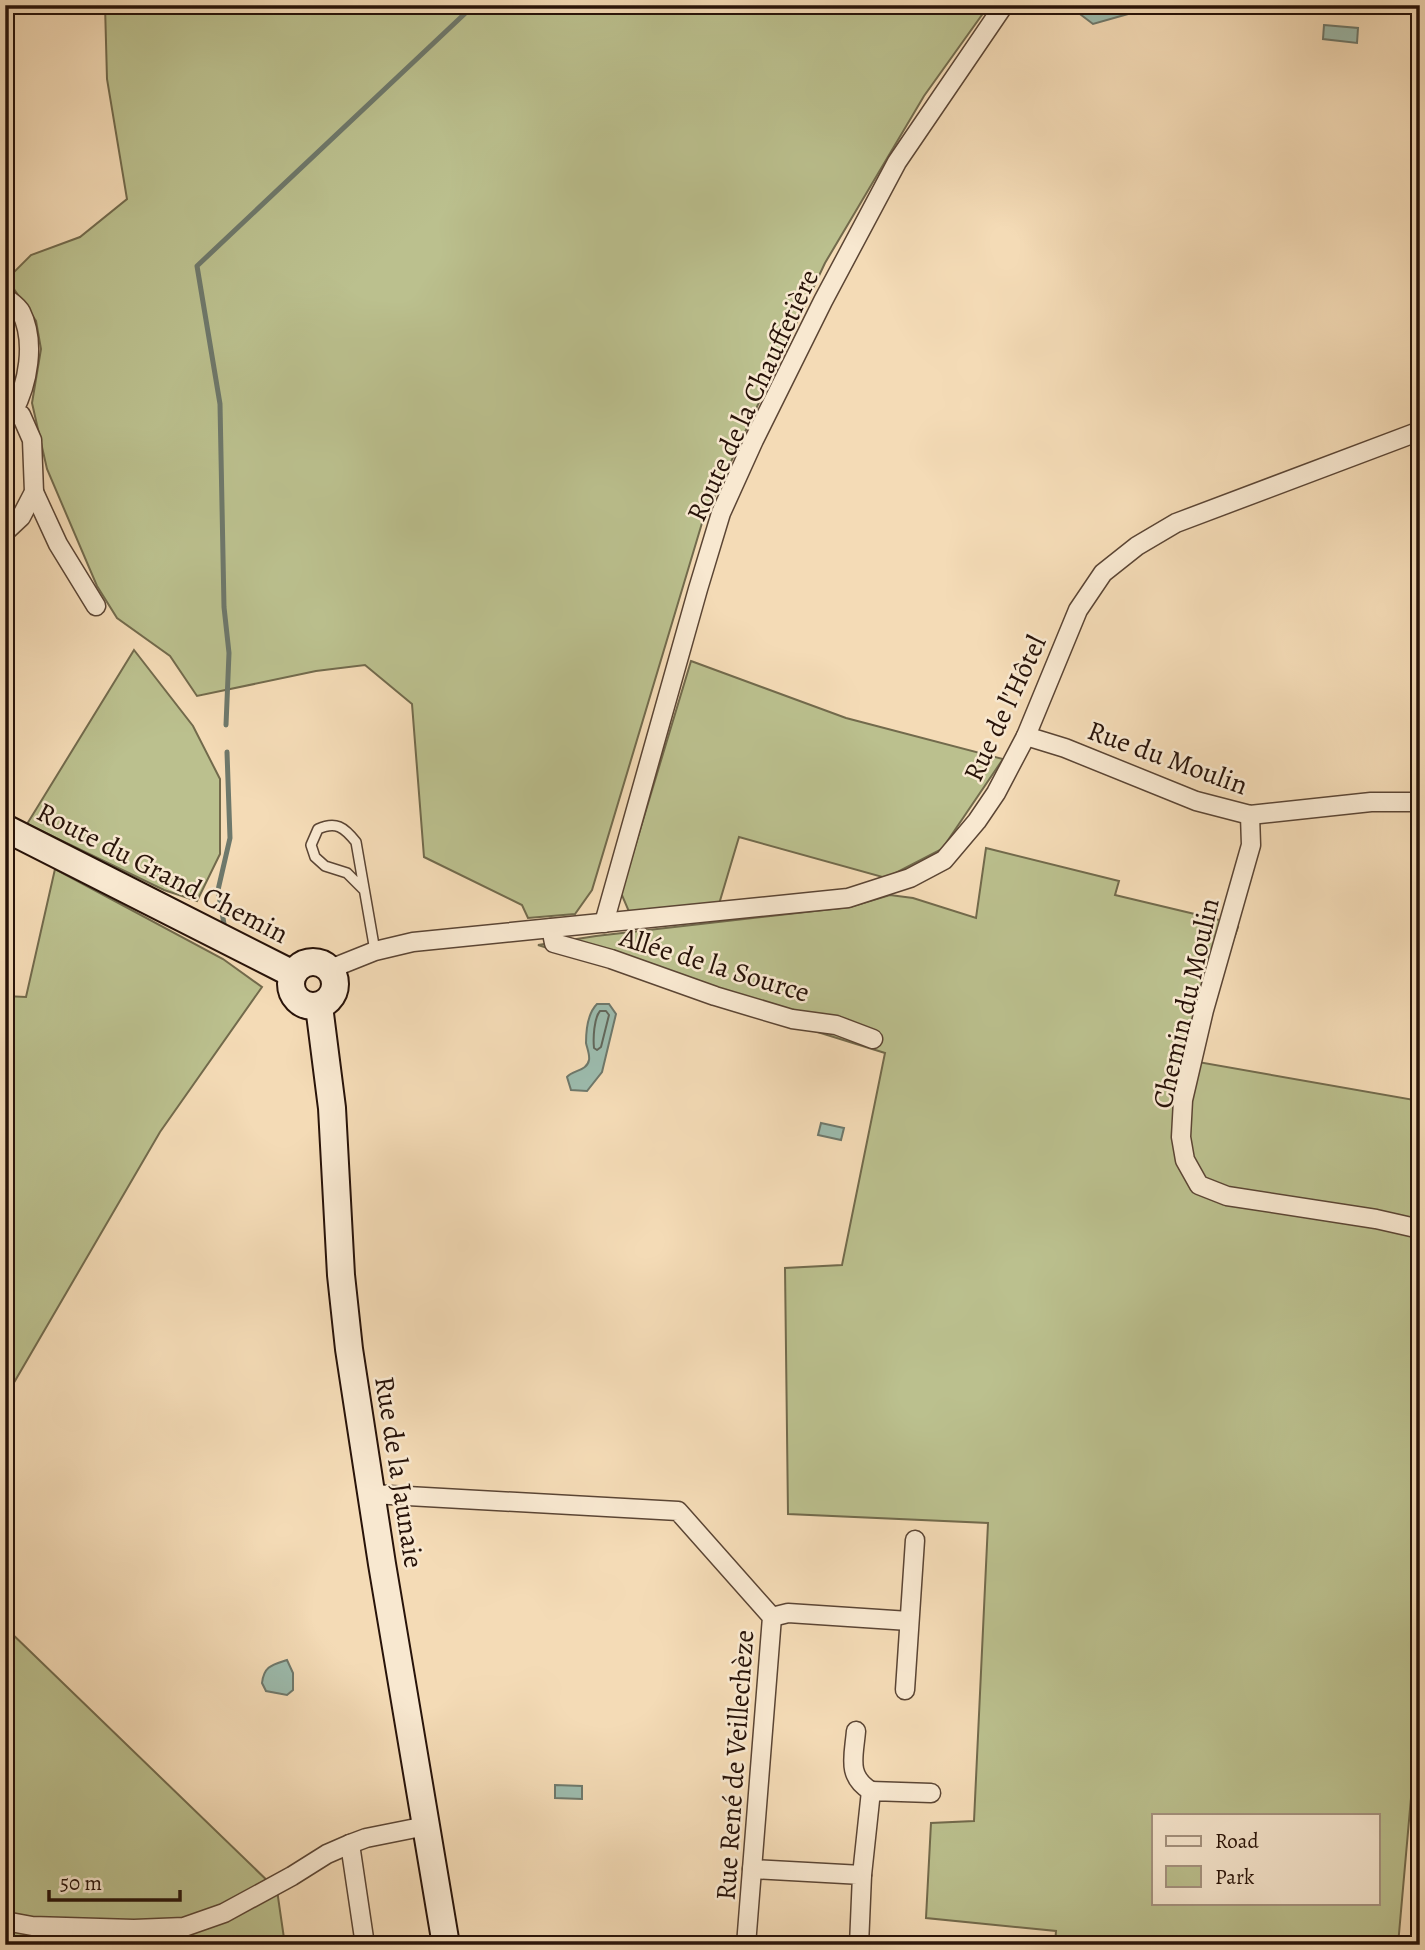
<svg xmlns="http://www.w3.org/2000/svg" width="1425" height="1950" font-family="Alegreya,serif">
  <rect width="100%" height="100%" fill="#f4dbb6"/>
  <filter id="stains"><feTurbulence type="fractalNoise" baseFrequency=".00286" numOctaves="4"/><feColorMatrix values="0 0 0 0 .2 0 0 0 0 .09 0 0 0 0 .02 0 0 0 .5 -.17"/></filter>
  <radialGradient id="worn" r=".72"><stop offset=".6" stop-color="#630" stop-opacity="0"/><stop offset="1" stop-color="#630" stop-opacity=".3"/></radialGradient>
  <g fill="#bbc08e" stroke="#726a4c" stroke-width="2" fill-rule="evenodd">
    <polygon points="105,5 989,5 924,96 825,263 702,523 592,890 575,914 528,918 522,905 424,857 412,704 365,665 316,671 197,696 170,656 117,618 97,586 47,469 32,403 41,349 36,321 7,279 31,255 80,237 127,199 107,79"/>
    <polygon points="134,650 193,726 220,779 220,854 197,901 164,890 27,824"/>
    <polygon points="691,661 846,718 1003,759 942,849 886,878 739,837 719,904 630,914 621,893"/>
    <path d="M986,848L1119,881L1115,895L1224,921L1238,927L1216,988L1198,1062L1420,1101V1765L1414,1764L1398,1945H1055L1056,1931L926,1918L931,1823L974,1821L988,1523L788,1514L785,1268L842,1265L885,1053L538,945L596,936L850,907L890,895L913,898L976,918ZM1154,1815H1378V1903H1154Z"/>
    <polygon points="55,869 223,959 262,987 160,1132 5,1398 5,996 26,997"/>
    <polygon points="5,1627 277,1890 285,1945 5,1945"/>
  </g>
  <g fill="#9cbbad" stroke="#6e786b" stroke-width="2">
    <polygon points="1068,5 1143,5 1128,14 1093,24"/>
    <polygon points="1324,25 1358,28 1357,43 1323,39"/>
    <path d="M597,1004H609L616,1014L602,1072L587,1091L571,1090L567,1077C573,1070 587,1071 589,1060C590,1055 587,1048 586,1043C586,1030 588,1013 597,1004Z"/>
    <polygon points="821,1123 844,1128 841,1140 818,1135"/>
    <path d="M287,1660L293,1673V1690L287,1695L266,1691L262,1683C264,1666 272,1665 287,1660Z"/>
    <polygon points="555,1785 582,1786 582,1799 555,1798"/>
  </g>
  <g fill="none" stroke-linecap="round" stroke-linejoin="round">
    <path stroke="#62675b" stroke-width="2" d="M600,1011H606L609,1015L601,1047L597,1050L594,1048C593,1038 594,1018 600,1011Z"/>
    <g stroke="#6e786b" stroke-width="5">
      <polyline points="226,725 229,653 224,607 220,404 197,266 474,5"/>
      <polyline points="224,924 218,890 230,838 227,752"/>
    </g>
    <g stroke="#5b4534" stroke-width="12">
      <path id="service" d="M364,890L347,873L325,866L315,857L311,845L318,829C336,821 344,827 356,842L375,951"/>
    </g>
    <g stroke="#5b4534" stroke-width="21">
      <g id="minor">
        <path d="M5,297C10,301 18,306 21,312C36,342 28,384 13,412"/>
        <polyline points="5,410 21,415 32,440 34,492 21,517 5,532"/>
        <polyline points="34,492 58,544 96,606"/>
        <polyline points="1026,736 1065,748 1196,801 1250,815 1371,802 1420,802"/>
        <polyline points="1250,815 1251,845 1204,1010 1183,1100 1181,1137 1185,1160 1199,1185 1227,1196 1376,1219 1420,1229"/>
        <polyline points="604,923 698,589 721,513 754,440 823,301 897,162 1004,5"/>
        <polyline points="551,928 554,943 611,959 715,996 792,1019 836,1025 873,1039"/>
        <polyline points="330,969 375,951 413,942 848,898 910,878 944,860 977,821 996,793 1026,736 1078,610 1103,573 1137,546 1176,523 1420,431"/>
        <polyline points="372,1494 678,1511 772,1617 746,1945"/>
        <polyline points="772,1617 788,1613 909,1621"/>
        <polyline points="905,1690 915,1540"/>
        <path d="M856,1731C854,1756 846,1776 871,1791"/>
        <polyline points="350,1844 365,1945"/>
        <polyline points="752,1869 862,1875 859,1945"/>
        <polyline points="862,1875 871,1791 931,1793"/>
        <polyline points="5,1921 32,1926 134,1929 184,1927 224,1913 292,1876 327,1854 350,1844 366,1838 426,1826"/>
      </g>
    </g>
    <g stroke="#281309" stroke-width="30">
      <g id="secondary">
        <polyline points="5,828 293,974"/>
        <circle cx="313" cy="984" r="22"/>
        <polyline points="319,1006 332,1108 341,1275 349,1349 382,1564 446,1945"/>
      </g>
    </g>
    <use href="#service" stroke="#f8e8d0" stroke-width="9"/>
    <use href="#minor" stroke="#f8e8d0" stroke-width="18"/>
    <use href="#secondary" stroke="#f8e8d0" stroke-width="26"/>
  </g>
  <g text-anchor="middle" stroke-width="5" stroke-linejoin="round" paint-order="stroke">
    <g font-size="28" fill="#281309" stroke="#f8e8d0">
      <text transform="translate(752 395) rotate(-65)" y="10">Route de la Chauffetière</text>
      <text transform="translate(1004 708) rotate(-65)" y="10">Rue de l'Hôtel</text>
      <text transform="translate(1168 757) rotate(20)" y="10">Rue du Moulin</text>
      <text transform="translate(163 872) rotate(27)" y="10">Route du Grand Chemin</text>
      <text transform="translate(715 964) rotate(17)" y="10">Allée de la Source</text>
      <text transform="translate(1185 1003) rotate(-77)" y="10">Chemin du Moulin</text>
      <text transform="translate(400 1472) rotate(81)" y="10">Rue de la Jaunaie</text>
      <text transform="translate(734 1765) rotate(-86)" y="10">Rue René de Veillechèze</text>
    </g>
  </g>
  <rect width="1425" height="1950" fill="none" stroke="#f4dbb6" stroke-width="28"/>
  <rect x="7" y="7" width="1411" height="1936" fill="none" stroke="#281309" stroke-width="3.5"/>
  <rect x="14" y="14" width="1397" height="1922" fill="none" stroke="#281309" stroke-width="2"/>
  <rect x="1152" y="1814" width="228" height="91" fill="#f8e8d0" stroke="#a59380" stroke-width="2"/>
  <rect x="1166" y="1836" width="35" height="10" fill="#f8e8d0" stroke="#a59380" stroke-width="2"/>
  <text x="1215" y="1848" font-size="21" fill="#281309">Road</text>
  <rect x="1166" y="1866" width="35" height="21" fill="#bbc08e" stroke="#a59380" stroke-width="2"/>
  <text x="1215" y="1884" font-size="21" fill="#281309">Park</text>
  <path d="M49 1890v10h131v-10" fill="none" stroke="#281309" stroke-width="3.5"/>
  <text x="60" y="1890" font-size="21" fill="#281309" stroke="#f8e8d0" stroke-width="5" paint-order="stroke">50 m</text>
  <rect width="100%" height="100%" filter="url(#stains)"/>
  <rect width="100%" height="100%" fill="url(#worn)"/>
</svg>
